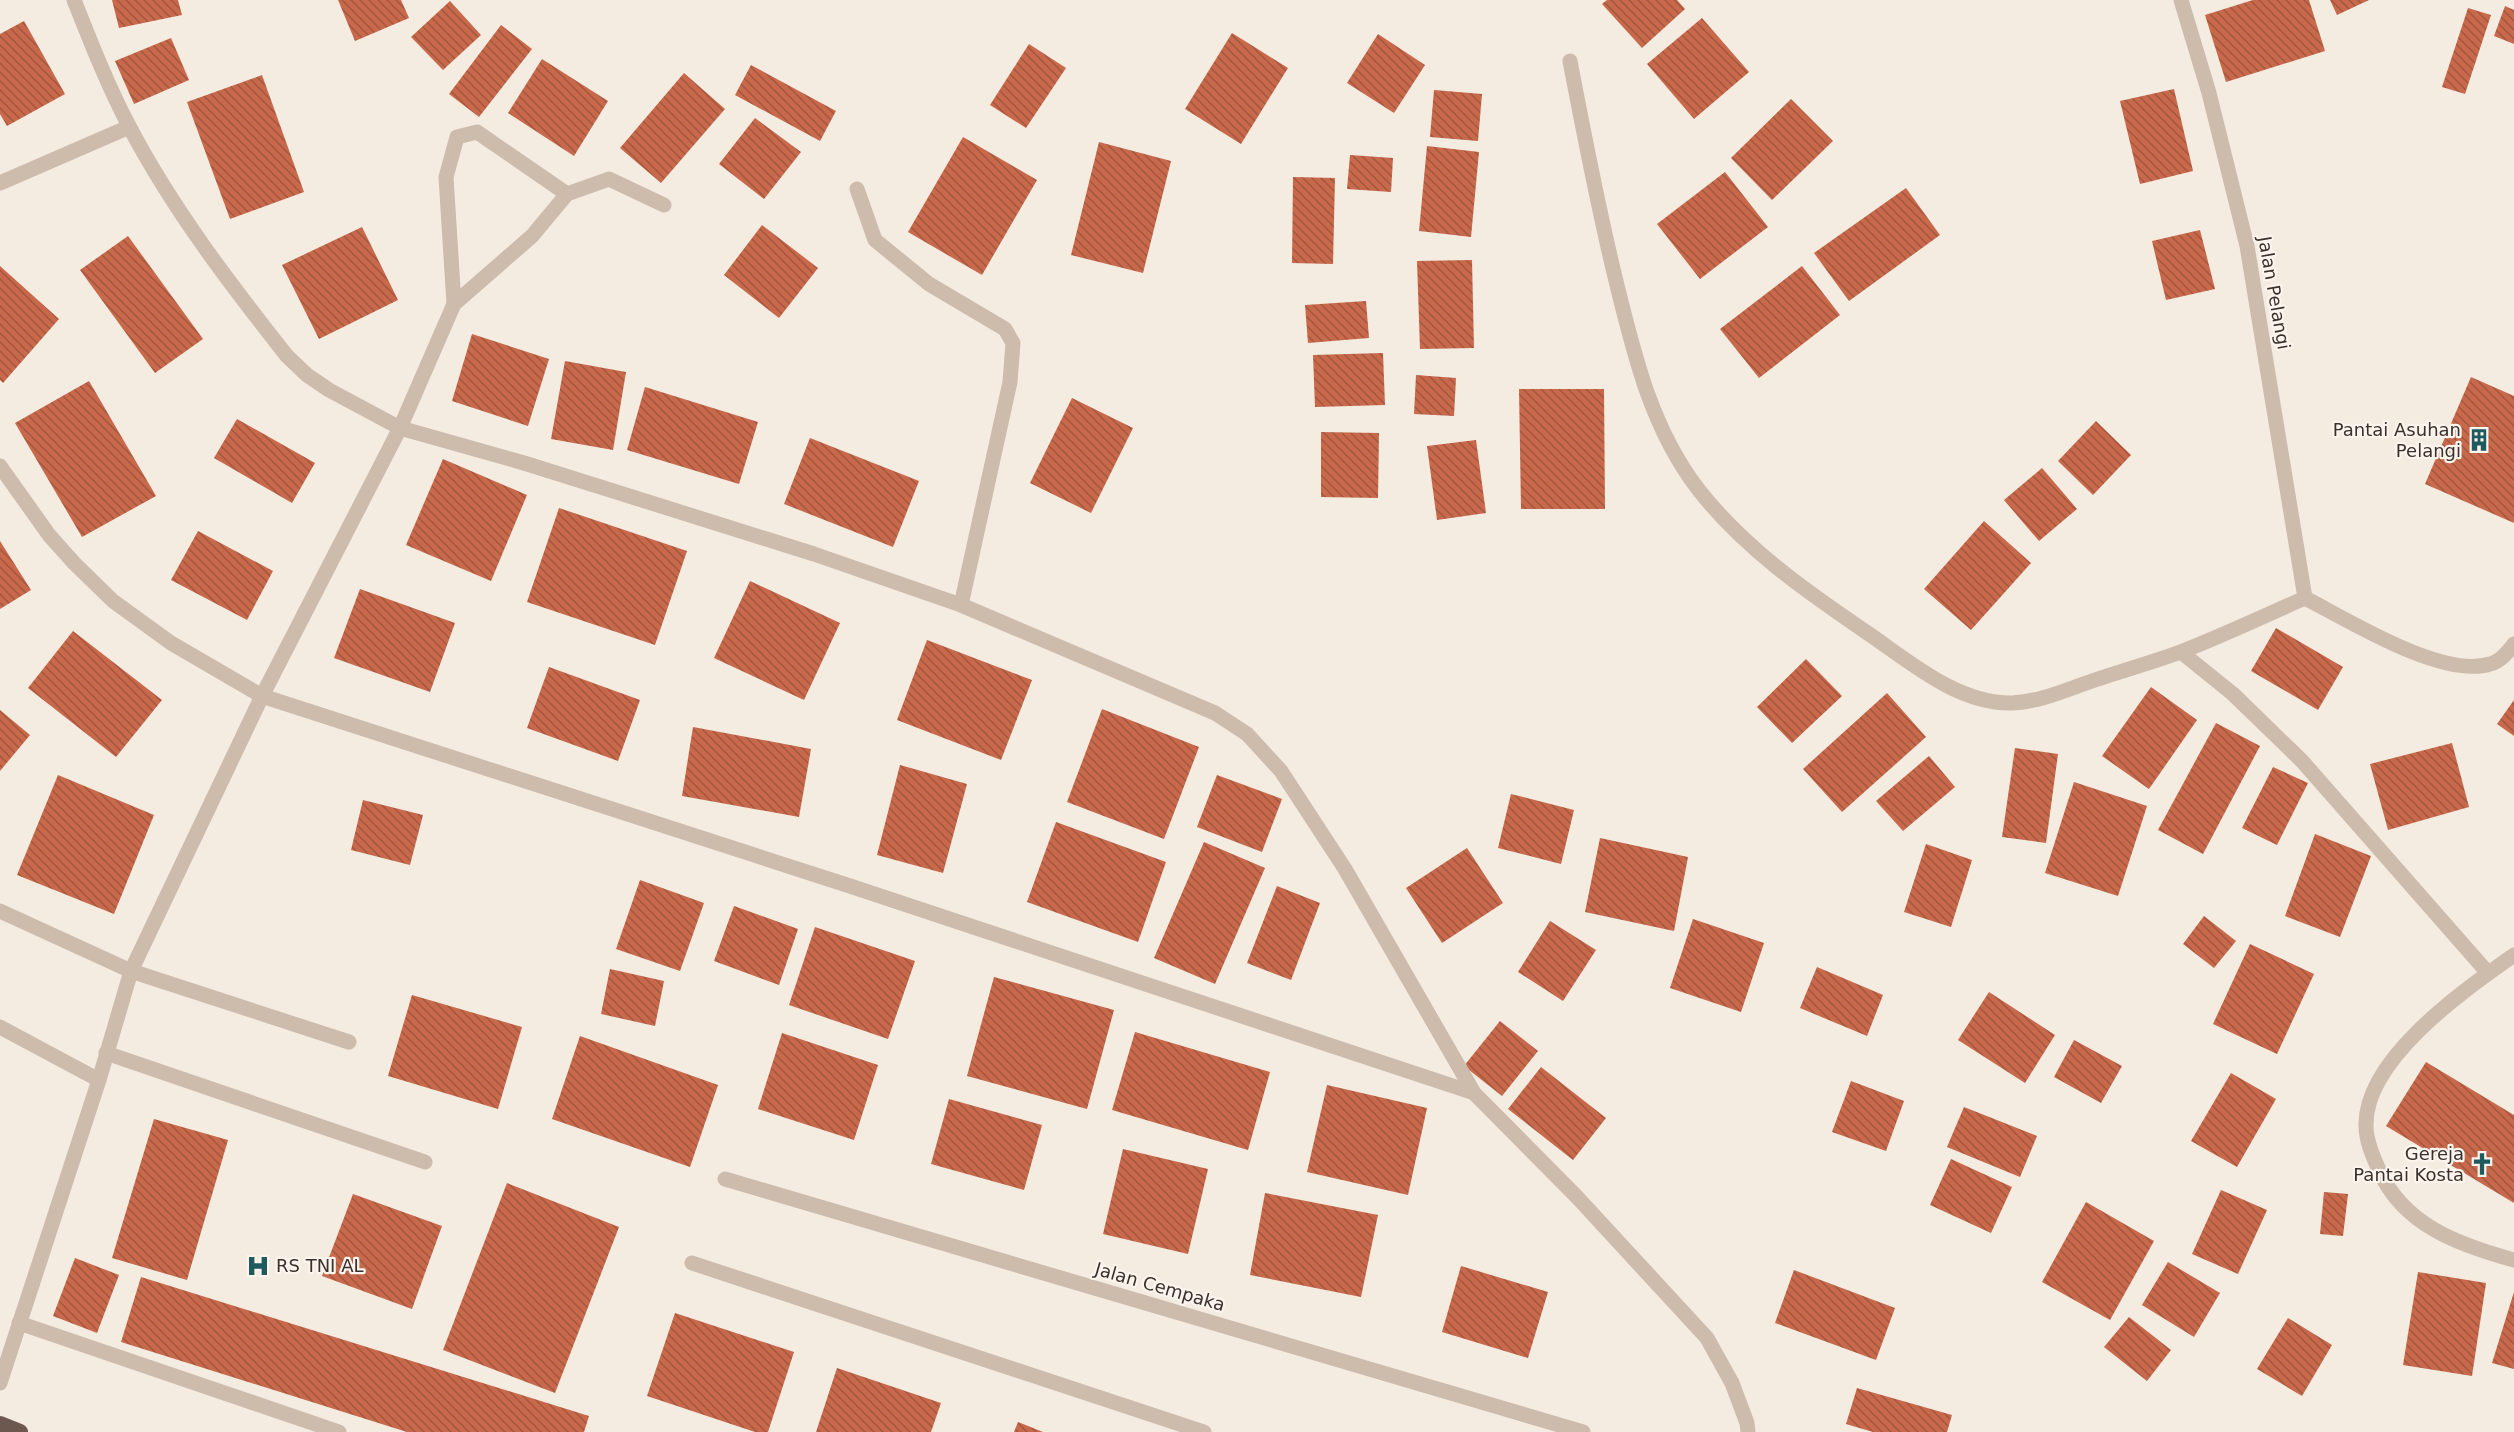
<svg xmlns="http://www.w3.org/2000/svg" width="2514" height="1432" font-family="'DejaVu Sans',sans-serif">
  <defs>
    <pattern id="building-back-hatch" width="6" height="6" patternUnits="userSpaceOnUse" patternTransform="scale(1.5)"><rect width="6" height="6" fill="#c8694b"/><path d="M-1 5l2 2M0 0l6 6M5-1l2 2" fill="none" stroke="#a4573f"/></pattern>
  </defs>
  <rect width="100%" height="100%" fill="#f4ebe1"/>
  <g fill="url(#building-back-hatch)">
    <polygon points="112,0 178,0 182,15 119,28"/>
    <polygon points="338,0 401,0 409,18 355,41"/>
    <polygon points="1607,0 1677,0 1685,9 1642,48 1602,4"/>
    <polygon points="2253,0 2309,0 2325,51 2226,82 2205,15"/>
    <polygon points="2330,0 2369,0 2337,15"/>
    <polygon points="450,1 481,35 443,70 411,37"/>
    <polygon points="2505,6 2514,10 2514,44 2494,36"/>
    <polygon points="2468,8 2491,15 2465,94 2442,87"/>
    <polygon points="1702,18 1749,72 1694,119 1647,64"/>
    <polygon points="24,21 65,94 7,126 0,114 0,34"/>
    <polygon points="501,25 532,49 479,117 449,94"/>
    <polygon points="1232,33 1288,68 1241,144 1185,109"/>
    <polygon points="1378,34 1425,65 1394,113 1347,83"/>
    <polygon points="171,38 189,80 134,104 115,61"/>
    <polygon points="1029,44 1066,68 1026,128 990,105"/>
    <polygon points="542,59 608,101 574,156 508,113"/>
    <polygon points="751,65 836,111 820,141 735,95"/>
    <polygon points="684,73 725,109 661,183 620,148"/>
    <polygon points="262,75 304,192 230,219 187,102"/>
    <polygon points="2174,89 2193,171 2140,184 2120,101"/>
    <polygon points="1434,90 1482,94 1478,141 1430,137"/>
    <polygon points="1791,99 1833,141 1772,200 1731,158"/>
    <polygon points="755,118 801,152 764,199 719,164"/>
    <polygon points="963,137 1037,180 982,275 908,232"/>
    <polygon points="1099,142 1171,161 1143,273 1071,255"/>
    <polygon points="1427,146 1479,152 1471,237 1419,231"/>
    <polygon points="1350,155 1393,158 1391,192 1347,189"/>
    <polygon points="1725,172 1768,227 1700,279 1657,224"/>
    <polygon points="1293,177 1335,178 1333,264 1292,263"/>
    <polygon points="1906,188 1940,235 1849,301 1814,253"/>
    <polygon points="762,225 818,268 779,318 724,275"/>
    <polygon points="362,227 398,300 319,339 282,265"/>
    <polygon points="2200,230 2215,289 2166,300 2152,241"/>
    <polygon points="128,236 203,339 155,373 80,270"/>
    <polygon points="1472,260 1474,348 1420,349 1417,261"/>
    <polygon points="0,266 59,319 3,383 0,380"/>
    <polygon points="1802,266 1840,315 1759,378 1720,329"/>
    <polygon points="1366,301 1369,338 1308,343 1305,305"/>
    <polygon points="472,334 549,359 528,426 452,401"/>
    <polygon points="1383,353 1385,405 1315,407 1313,355"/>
    <polygon points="565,361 626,372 613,450 551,439"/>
    <polygon points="1416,375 1456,378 1454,416 1414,414"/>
    <polygon points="2471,377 2514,396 2514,523 2425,484"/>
    <polygon points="89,381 156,496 82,537 15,423"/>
    <polygon points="645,387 758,422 739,484 627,450"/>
    <polygon points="1519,389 1604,389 1605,509 1521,509"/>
    <polygon points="1072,398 1133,428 1091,513 1030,483"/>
    <polygon points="237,419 315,463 292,503 214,458"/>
    <polygon points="2096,421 2131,455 2093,495 2058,461"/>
    <polygon points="1321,432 1379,433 1378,498 1321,497"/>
    <polygon points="810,438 919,481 893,547 784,504"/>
    <polygon points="1476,440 1486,513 1437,520 1427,446"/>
    <polygon points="443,459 527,495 491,581 406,545"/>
    <polygon points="2042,468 2077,509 2039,541 2004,500"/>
    <polygon points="559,508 687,551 655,645 527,602"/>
    <polygon points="1984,521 2031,563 1971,630 1924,589"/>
    <polygon points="198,531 273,571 247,620 171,580"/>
    <polygon points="0,541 31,590 0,609"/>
    <polygon points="750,581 840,623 804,700 714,658"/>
    <polygon points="360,589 455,623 430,692 334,658"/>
    <polygon points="2276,628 2343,667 2318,710 2251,671"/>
    <polygon points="73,631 162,700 116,757 28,688"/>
    <polygon points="927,640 1032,680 1001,760 897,720"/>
    <polygon points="1806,659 1842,696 1792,743 1757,707"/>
    <polygon points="549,667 640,700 618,761 527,728"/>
    <polygon points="2151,687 2197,720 2149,789 2102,756"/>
    <polygon points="1887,693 1926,737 1842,812 1803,769"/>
    <polygon points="2514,700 2514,736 2497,724"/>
    <polygon points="1102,709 1199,747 1164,839 1067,802"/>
    <polygon points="0,710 30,735 0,771"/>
    <polygon points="2216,723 2260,746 2203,854 2158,830"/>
    <polygon points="693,727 811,749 799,817 682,796"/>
    <polygon points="2452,743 2469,807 2388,830 2370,764"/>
    <polygon points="2015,748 2058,754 2046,843 2002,837"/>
    <polygon points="1929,756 1955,787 1903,831 1876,801"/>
    <polygon points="900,765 967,784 943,873 877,855"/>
    <polygon points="2273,767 2308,783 2277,845 2242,828"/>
    <polygon points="58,775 154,815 114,914 17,875"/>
    <polygon points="1217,775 1282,799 1262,852 1197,827"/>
    <polygon points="2074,782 2147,806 2118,896 2045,873"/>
    <polygon points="1511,794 1574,810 1561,864 1498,848"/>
    <polygon points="363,800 423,815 410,865 351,850"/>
    <polygon points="1056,822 1166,862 1138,942 1027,902"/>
    <polygon points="2315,834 2371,856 2340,937 2285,916"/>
    <polygon points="1600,838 1688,857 1674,931 1585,912"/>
    <polygon points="1204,842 1265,868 1215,984 1154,958"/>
    <polygon points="1926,844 1972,860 1951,927 1904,912"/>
    <polygon points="1467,848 1503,903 1442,943 1406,888"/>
    <polygon points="640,880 704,903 680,971 616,949"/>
    <polygon points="1277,886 1320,903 1291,980 1247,963"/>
    <polygon points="734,906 798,929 779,985 714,961"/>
    <polygon points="2204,916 2236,941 2214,968 2183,944"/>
    <polygon points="1693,919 1764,943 1741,1012 1670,988"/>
    <polygon points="1550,921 1596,950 1563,1001 1518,972"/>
    <polygon points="815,927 915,961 888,1039 789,1005"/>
    <polygon points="2250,944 2314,974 2277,1054 2213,1024"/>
    <polygon points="1817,967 1883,995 1867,1036 1800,1008"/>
    <polygon points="610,969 664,981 655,1026 601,1014"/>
    <polygon points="994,977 1114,1010 1087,1109 967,1076"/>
    <polygon points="1989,992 2055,1035 2025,1083 1958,1040"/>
    <polygon points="412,995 522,1027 498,1109 388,1076"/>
    <polygon points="1500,1021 1538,1051 1502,1096 1464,1066"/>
    <polygon points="1135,1032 1270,1072 1248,1150 1112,1110"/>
    <polygon points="782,1033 878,1065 854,1140 758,1109"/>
    <polygon points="580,1036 718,1085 690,1167 552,1119"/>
    <polygon points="2074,1040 2122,1066 2101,1103 2054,1077"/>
    <polygon points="2426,1062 2514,1115 2514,1203 2386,1126"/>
    <polygon points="1541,1067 1606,1118 1573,1160 1508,1109"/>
    <polygon points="2231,1073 2276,1099 2237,1167 2191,1141"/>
    <polygon points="1851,1081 1904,1101 1886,1151 1832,1132"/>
    <polygon points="1327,1085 1427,1108 1408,1195 1307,1172"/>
    <polygon points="949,1099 1042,1125 1024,1190 931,1164"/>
    <polygon points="1964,1107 2037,1136 2020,1177 1947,1147"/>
    <polygon points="154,1119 228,1140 187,1280 112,1258"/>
    <polygon points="1123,1149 1208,1169 1188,1254 1103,1234"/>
    <polygon points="1951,1159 2012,1187 1991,1233 1930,1205"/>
    <polygon points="507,1183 619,1227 555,1393 443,1350"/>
    <polygon points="2221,1190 2267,1210 2238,1274 2192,1254"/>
    <polygon points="2324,1192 2348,1194 2343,1236 2320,1234"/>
    <polygon points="1265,1193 1378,1215 1361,1297 1250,1275"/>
    <polygon points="353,1194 442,1226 412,1309 322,1276"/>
    <polygon points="2086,1202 2154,1241 2110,1320 2042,1282"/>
    <polygon points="75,1258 119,1275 97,1333 53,1316"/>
    <polygon points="2168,1262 2220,1293 2194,1337 2142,1305"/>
    <polygon points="1461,1266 1548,1292 1528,1358 1442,1332"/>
    <polygon points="1794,1270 1895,1308 1876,1360 1775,1323"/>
    <polygon points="2418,1272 2486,1283 2472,1376 2403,1365"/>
    <polygon points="141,1277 589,1416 584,1432 407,1432 121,1342"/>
    <polygon points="2514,1292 2514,1369 2492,1363"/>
    <polygon points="675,1313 794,1352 768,1432 755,1432 647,1396"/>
    <polygon points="2129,1317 2171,1350 2147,1381 2104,1347"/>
    <polygon points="2288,1318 2332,1345 2302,1396 2257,1369"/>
    <polygon points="837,1368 941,1403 931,1432 816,1432"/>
    <polygon points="1857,1388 1952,1415 1947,1432 1873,1432 1846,1424"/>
    <polygon points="1018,1422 1043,1432 1014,1432"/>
  </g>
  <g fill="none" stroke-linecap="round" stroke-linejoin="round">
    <g stroke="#cdbbac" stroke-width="15">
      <path d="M74,0C91,43 108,86 129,126C172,208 230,284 287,356L307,375L329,390L400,428L524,463L814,554L961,605L1215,713L1247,734L1281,771L1345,869L1474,1093L1577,1197L1707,1338L1732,1383L1747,1423L1748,1432"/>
      <polyline points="2181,0 2209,93 2247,246 2305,598"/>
      <path d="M1570,61C1584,134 1598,208 1616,281C1634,354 1651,428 1698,489C1744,548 1807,592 1869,634C1910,662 1958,704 2012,703C2040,702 2068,689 2095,680C2124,670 2154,662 2183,651C2224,635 2264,616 2305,598C2348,620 2442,679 2490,664C2500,662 2508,652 2514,644"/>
      <polyline points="0,183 129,127"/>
      <polyline points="857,189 875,240 929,284 1005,329 1013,343 1010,382 961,605"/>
      <polyline points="454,304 532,236 567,194 609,179 664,205"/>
      <polyline points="0,466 49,535 74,563 113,601 171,643 262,696 850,886 1474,1093"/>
      <polyline points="2181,652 2233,694 2302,761 2488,973"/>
      <polyline points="0,911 131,971 349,1042"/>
      <path d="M2514,955C2466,989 2364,1059 2366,1126C2366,1141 2373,1157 2379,1170C2403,1225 2459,1245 2514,1260"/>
      <polyline points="0,1027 99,1080"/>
      <polyline points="106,1053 425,1162"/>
      <polyline points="725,1179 1583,1432"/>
      <polyline points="692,1263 1204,1432"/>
      <polyline points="19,1323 339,1432"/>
      <polyline points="0,1383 99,1080 131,971 262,696 400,428 454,304 446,177 457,137 477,132 567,194"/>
    </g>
    <polyline stroke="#6c584f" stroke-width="16" points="0,1424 20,1432"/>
  </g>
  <defs>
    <g id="building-bare" transform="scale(1.8)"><path d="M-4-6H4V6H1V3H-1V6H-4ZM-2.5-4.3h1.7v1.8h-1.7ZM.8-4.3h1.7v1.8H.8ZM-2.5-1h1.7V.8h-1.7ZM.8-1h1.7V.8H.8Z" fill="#1f5a5e" stroke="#fbf5ee" stroke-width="2.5" paint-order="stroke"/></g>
    <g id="church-bare" transform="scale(1.8)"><path d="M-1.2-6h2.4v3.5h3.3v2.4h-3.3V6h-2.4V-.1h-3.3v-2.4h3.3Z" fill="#1f5a5e" stroke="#fbf5ee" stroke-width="2.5" paint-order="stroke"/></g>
    <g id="hospital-bare" transform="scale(1.8)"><path d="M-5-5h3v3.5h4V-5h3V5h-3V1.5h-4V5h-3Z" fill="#1f5a5e" stroke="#fbf5ee" stroke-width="2.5" paint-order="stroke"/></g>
  </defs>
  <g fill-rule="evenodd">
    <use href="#building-bare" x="2479" y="440"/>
    <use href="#church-bare" x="2482" y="1164"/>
    <use href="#hospital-bare" x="258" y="1266"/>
  </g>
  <g text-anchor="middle" stroke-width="4.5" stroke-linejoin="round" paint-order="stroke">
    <g font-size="18" fill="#3b302b" stroke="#fbf5ee">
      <text transform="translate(2274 293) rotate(80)" y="6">Jalan Pelangi</text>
      <text transform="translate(1160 1287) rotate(16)" y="6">Jalan Cempaka</text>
    </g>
    <g font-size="18" fill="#3b302b" stroke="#fbf5ee" text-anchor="end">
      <text x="2461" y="436">Pantai Asuhan<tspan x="2461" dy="21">Pelangi</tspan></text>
      <text x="2464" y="1160">Gereja<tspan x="2464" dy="21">Pantai Kosta</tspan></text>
      <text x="276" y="1272" text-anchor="start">RS TNI AL</text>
    </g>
  </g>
</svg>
